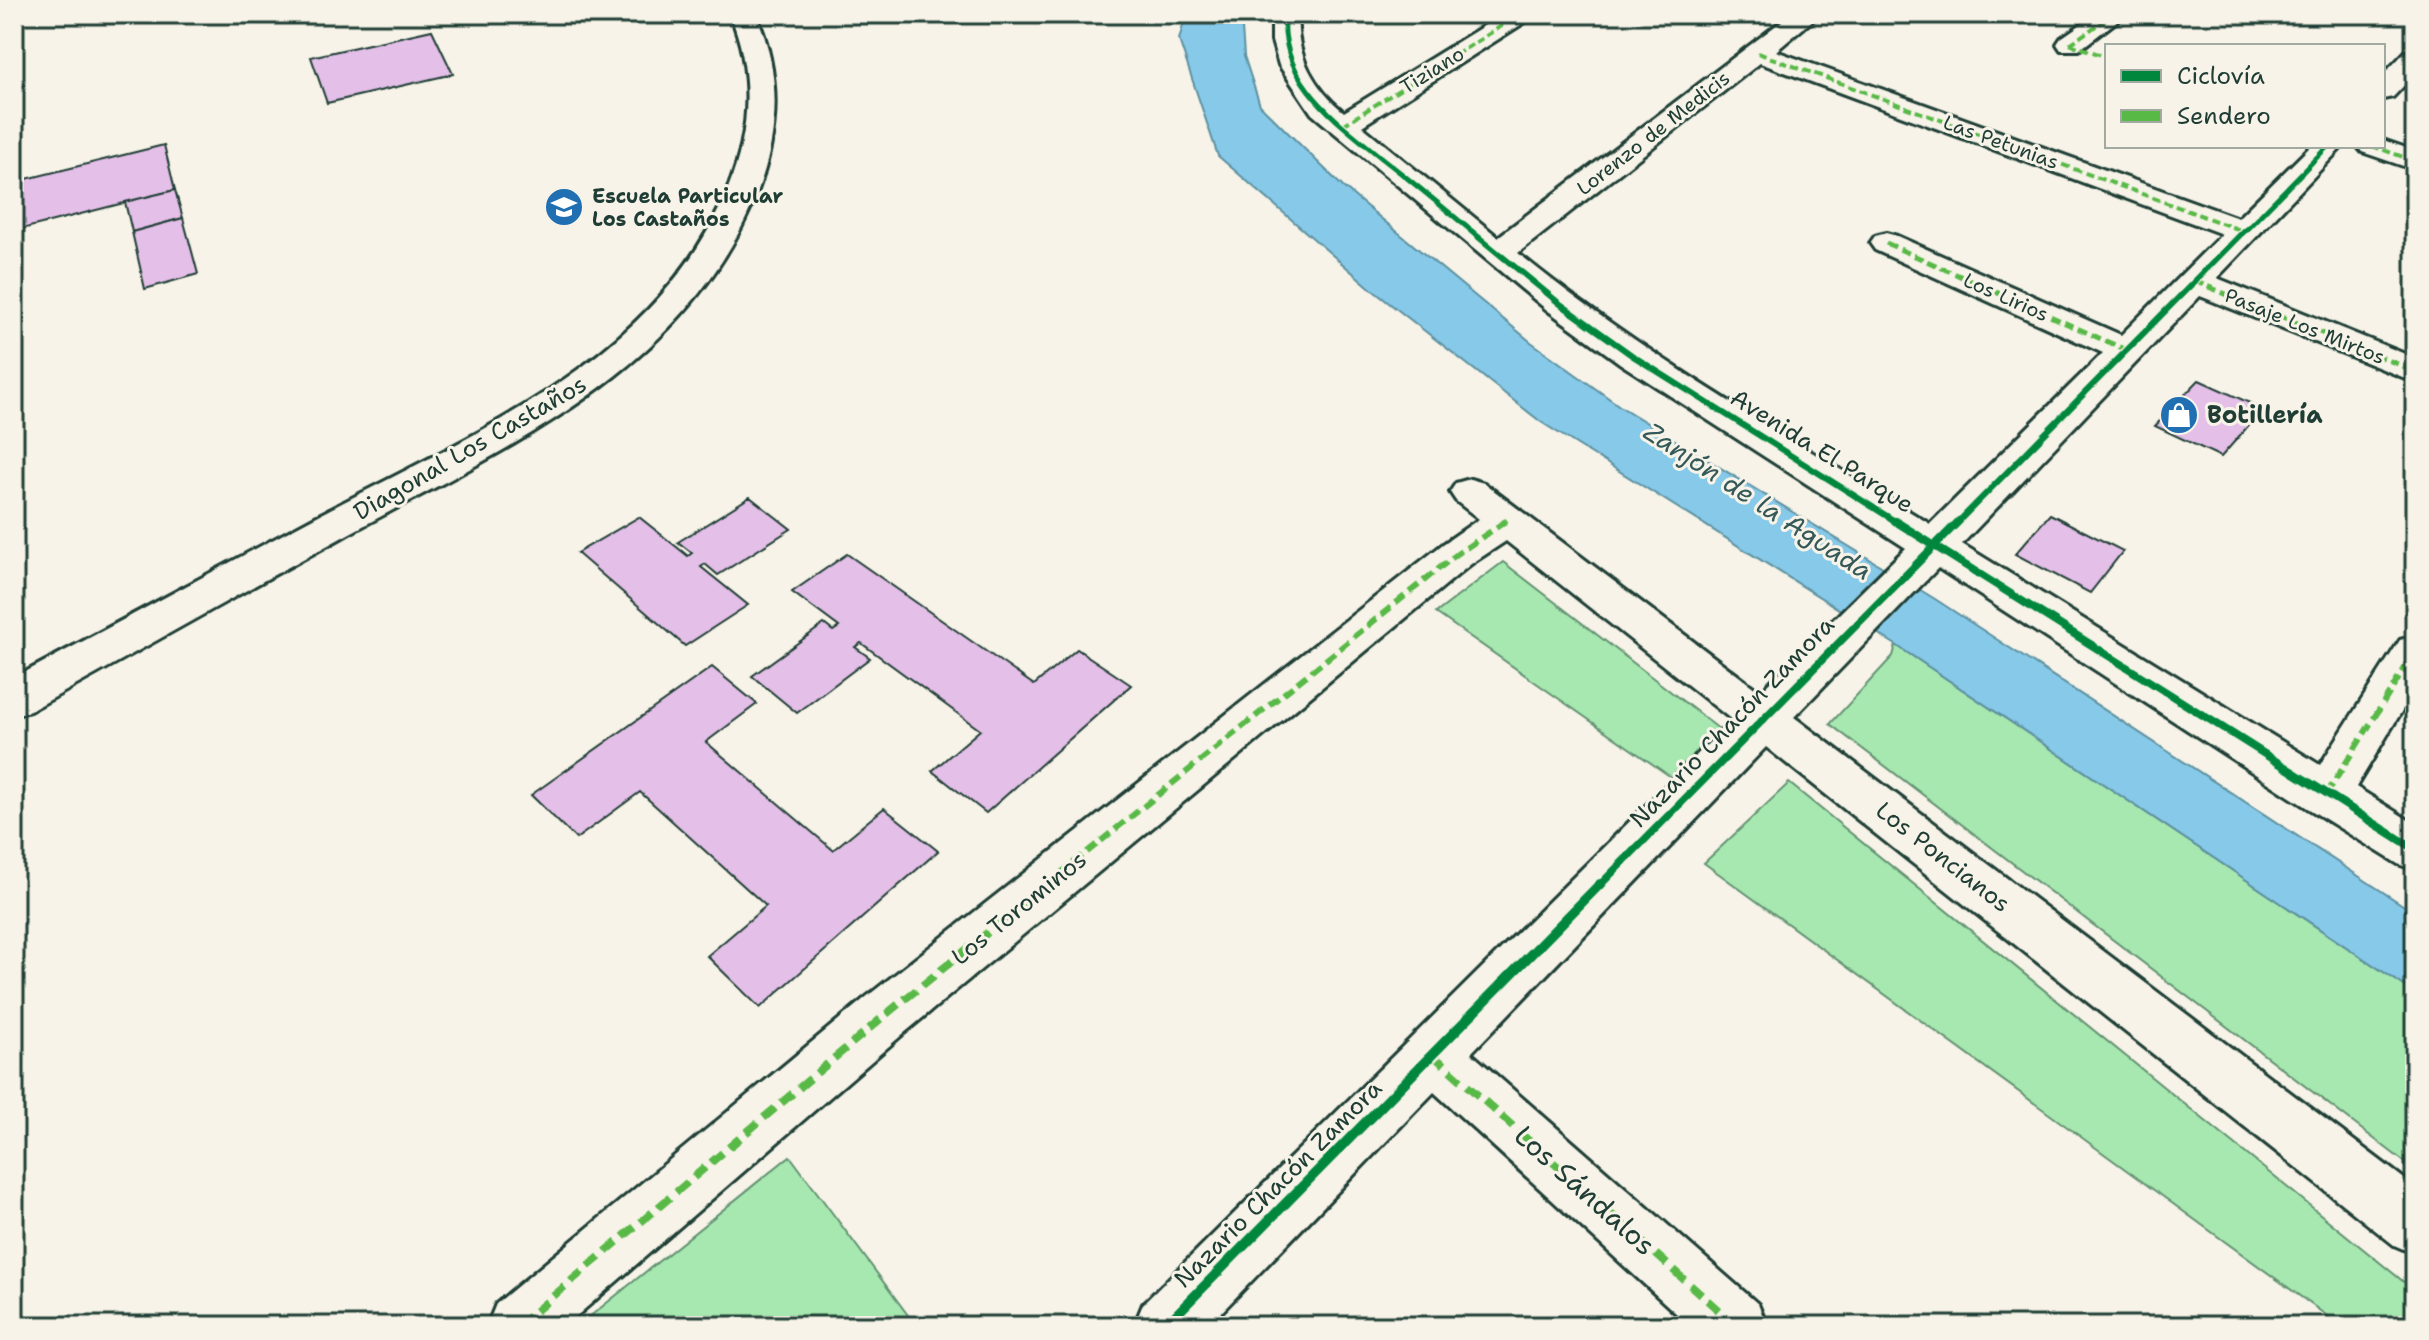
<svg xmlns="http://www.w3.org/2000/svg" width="2429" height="1340" font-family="'Shantell Sans',sans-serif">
  <rect width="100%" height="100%" fill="#f7f3e8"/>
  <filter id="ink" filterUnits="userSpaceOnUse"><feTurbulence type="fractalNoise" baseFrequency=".0125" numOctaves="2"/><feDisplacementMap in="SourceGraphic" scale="16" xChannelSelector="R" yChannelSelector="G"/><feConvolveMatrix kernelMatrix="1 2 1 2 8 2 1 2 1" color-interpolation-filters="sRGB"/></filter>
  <g filter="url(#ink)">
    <g fill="#a7e8b0" stroke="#639272" stroke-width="2">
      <polygon points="1503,562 1719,729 1671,777 1436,613"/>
      <polygon points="1896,645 2415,993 2415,1170 1830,724 1893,656"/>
      <polygon points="1789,783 2415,1291 2415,1326 2341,1326 1704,863"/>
      <polygon points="790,1156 916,1326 578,1326"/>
    </g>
    <polygon fill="#87c9e8" stroke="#5d91a0" stroke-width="2" points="1186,14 1241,14 1244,56 1260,105 1343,187 1531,342 1621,407 1935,599 2415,913 2415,993 1896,645 1541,422 1375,292 1218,156 1179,40"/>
    <g fill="#e4bfe8" stroke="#1f3d34" stroke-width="2">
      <polygon points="432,30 453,74 327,103 311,57"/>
      <polygon points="164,145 175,190 14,231 14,182"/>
      <polygon points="175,190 183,218 132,232 125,202"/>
      <polygon points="183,218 198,274 145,289 132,232"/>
      <polygon points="2199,380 2263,409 2221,457 2155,426"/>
      <polygon points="750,497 791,529 718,575 705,564 701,567 748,605 685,646 577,553 639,517 688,556 692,553 678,542"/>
      <polygon points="2050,514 2123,551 2090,593 2015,554"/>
      <polygon points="847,554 1034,685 1077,649 1131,685 986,813 932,771 980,730 861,643 855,647 870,658 797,713 752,676 824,624 833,631 839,627 792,592"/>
      <polygon points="712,667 757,704 706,742 833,850 884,808 938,851 760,1008 707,956 766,906 640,792 576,839 531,795"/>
    </g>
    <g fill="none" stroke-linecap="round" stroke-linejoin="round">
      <g stroke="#1f3d34" stroke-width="6">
        <g id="minor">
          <path d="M730,14H756C781,72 780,131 758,190C688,373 502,449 341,538C237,595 134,653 30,711L14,716V678C116,624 217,569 319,515C472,434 657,361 727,191C751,132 754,73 730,14Z"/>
          <path d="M1272,14H1298C1295,54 1313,87 1344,112L1503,14H1534L1530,19L1362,126L1498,237L1791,14H1820L1776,51L2238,218L2311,146H2343L2217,278L2415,358V382L2200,296L1962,544L2320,765L2400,640L2415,636V689L2356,787L2415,824V870L2398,864L2309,809L1938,568L1794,717L2415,1187V1254L2394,1245L1766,747L1471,1053L1758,1304L1767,1326H1690L1434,1092L1208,1326H1134L1143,1304L1732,720L1506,541L1471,564L903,1034L565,1326H487L496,1304L865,998L1443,544L1479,519L1456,501L1450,492L1456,483L1470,479L1484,483L1760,692L1906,548L1621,364L1547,310L1312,114L1279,65L1272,41ZM1760,63L2222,234L2121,335L1897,236L1886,233L1875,236L1870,243L1875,250L2103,353L1930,524C1790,438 1646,357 1518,253Z"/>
          <polygon points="2096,14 2126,14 2079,50 2061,50 2057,44 2061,38"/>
          <polygon points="2415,50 2415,74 2393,97 2383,99 2383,75 2405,52"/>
          <polygon points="2383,140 2415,151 2415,170 2362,152 2357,146 2383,146"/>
        </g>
      </g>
      <use href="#minor" fill="#f7f3e8" fill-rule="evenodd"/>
      <g stroke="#58b947" stroke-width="4" stroke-dasharray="8 4" stroke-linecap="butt">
        <polyline points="2070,44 2113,14"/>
        <polyline points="2070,44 2107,57"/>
        <polyline points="1758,53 2243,231"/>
        <polyline points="1343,125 1521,14"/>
        <polyline points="2372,146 2415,161"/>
      </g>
      <g stroke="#58b947" stroke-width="5" stroke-dasharray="10 5" stroke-linecap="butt">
        <polyline points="1886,243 2126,350"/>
        <polyline points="2194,281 2415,371"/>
        <polyline points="1503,523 1507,520"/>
      </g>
      <g stroke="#58b947" stroke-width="6" stroke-dasharray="12 6" stroke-linecap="butt">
        <polyline points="2326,795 2415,652"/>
        <polyline points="1045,886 1457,554 1506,521"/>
      </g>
      <g stroke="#58b947" stroke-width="8" stroke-dasharray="15 8" stroke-linecap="butt">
        <polyline points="1433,1055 1736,1326"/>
        <polyline points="518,1326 884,1016 1048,884"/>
      </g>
      <g stroke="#f7f3e8" stroke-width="8">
        <g id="cycleway-far3">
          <path d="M1285,14C1279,82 1336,120 1383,159C1414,183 1444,208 1474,233"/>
          <polyline points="2243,233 2328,146"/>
        </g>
      </g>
      <g stroke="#f7f3e8" stroke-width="10">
        <g id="cycleway-far2">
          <polyline points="1471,231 1559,303 1633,356 1898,523"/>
          <polyline points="1957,523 2244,231"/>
        </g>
      </g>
      <g stroke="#f7f3e8" stroke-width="13">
        <g id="cycleway-far1">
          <polyline points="1895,521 2415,849"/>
          <polyline points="1599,886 1959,521"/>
        </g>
      </g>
      <g stroke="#f7f3e8" stroke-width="15">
        <polyline id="cycleway" points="1165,1326 1600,884"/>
      </g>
      <use href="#cycleway-far3" stroke="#00873e" stroke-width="5"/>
      <use href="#cycleway-far2" stroke="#00873e" stroke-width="6"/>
      <use href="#cycleway-far1" stroke="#00873e" stroke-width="8"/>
      <use href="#cycleway" stroke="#00873e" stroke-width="10"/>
    </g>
  </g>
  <defs>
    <g id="school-disc" transform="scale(2)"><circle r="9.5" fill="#1f6fb2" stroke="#f7f3e8"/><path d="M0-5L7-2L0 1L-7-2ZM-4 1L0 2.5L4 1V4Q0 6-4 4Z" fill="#fff"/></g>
    <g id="shop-disc" transform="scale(2)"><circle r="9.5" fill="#1f6fb2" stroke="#f7f3e8"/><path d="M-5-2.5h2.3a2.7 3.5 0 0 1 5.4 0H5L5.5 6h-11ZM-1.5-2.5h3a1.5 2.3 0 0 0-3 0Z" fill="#fff"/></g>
  </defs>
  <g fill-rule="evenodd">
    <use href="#school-disc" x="564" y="207"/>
    <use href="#shop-disc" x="2179" y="415"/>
  </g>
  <g text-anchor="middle" stroke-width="6" stroke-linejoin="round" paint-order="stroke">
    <g font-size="20" fill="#1f3d34" stroke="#f7f3e8">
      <text transform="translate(1432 70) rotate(-32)" y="7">Tiziano</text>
      <text transform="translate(1653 133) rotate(-38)" y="7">Lorenzo de Medicis</text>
      <text transform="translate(2001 142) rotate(20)" y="7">Las Petunias</text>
      <text transform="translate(2006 297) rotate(24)" y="7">Los Lirios</text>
      <text transform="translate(2305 326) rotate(22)" y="7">Pasaje Los Mirtos</text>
    </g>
    <g font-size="20" font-weight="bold" fill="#1f3d34" stroke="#f7f3e8" text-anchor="start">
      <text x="592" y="203">Escuela Particular<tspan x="592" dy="23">Los Castaños</tspan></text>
    </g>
    <g font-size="24" font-weight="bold" fill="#1f3d34" stroke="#f7f3e8" text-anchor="start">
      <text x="2207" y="423">Botillería</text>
    </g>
    <g font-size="24" fill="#1f3d34" stroke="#f7f3e8">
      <text transform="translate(470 448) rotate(-30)" y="8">Diagonal Los Castaños</text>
      <text transform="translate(1822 451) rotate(32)" y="8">Avenida El Parque</text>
      <text transform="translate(1732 722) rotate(-46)" y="8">Nazario Chacón Zamora</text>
      <text transform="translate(1943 857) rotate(38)" y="8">Los Poncianos</text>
      <text transform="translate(1019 908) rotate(-39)" y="8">Los Torominos</text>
      <text transform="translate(1278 1184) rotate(-45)" y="8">Nazario Chacón Zamora</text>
    </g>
    <g font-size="26" font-style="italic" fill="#345958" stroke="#f7f3e8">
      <text transform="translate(1758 501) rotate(33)" y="9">Zanjón de la Aguada</text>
    </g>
    <g font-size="28" fill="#1f3d34" stroke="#f7f3e8">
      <text transform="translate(1585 1190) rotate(42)" y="10">Los Sándalos</text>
    </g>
  </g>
  <rect width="2429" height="1340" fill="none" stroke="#f7f3e8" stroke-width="48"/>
  <rect x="24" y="24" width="2381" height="1292" fill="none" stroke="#1f3d34" stroke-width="3" filter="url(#ink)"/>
  <rect x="2105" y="44" width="280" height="104" fill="#f7f3e8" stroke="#a1aaa0" stroke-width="2"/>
  <rect x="2121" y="70" width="40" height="12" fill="#00873e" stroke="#a1aaa0" stroke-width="2"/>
  <text x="2177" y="84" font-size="24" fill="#1f3d34">Ciclovía</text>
  <rect x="2121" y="110" width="40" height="12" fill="#58b947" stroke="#a1aaa0" stroke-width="2"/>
  <text x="2177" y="124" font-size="24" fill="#1f3d34">Sendero</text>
</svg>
